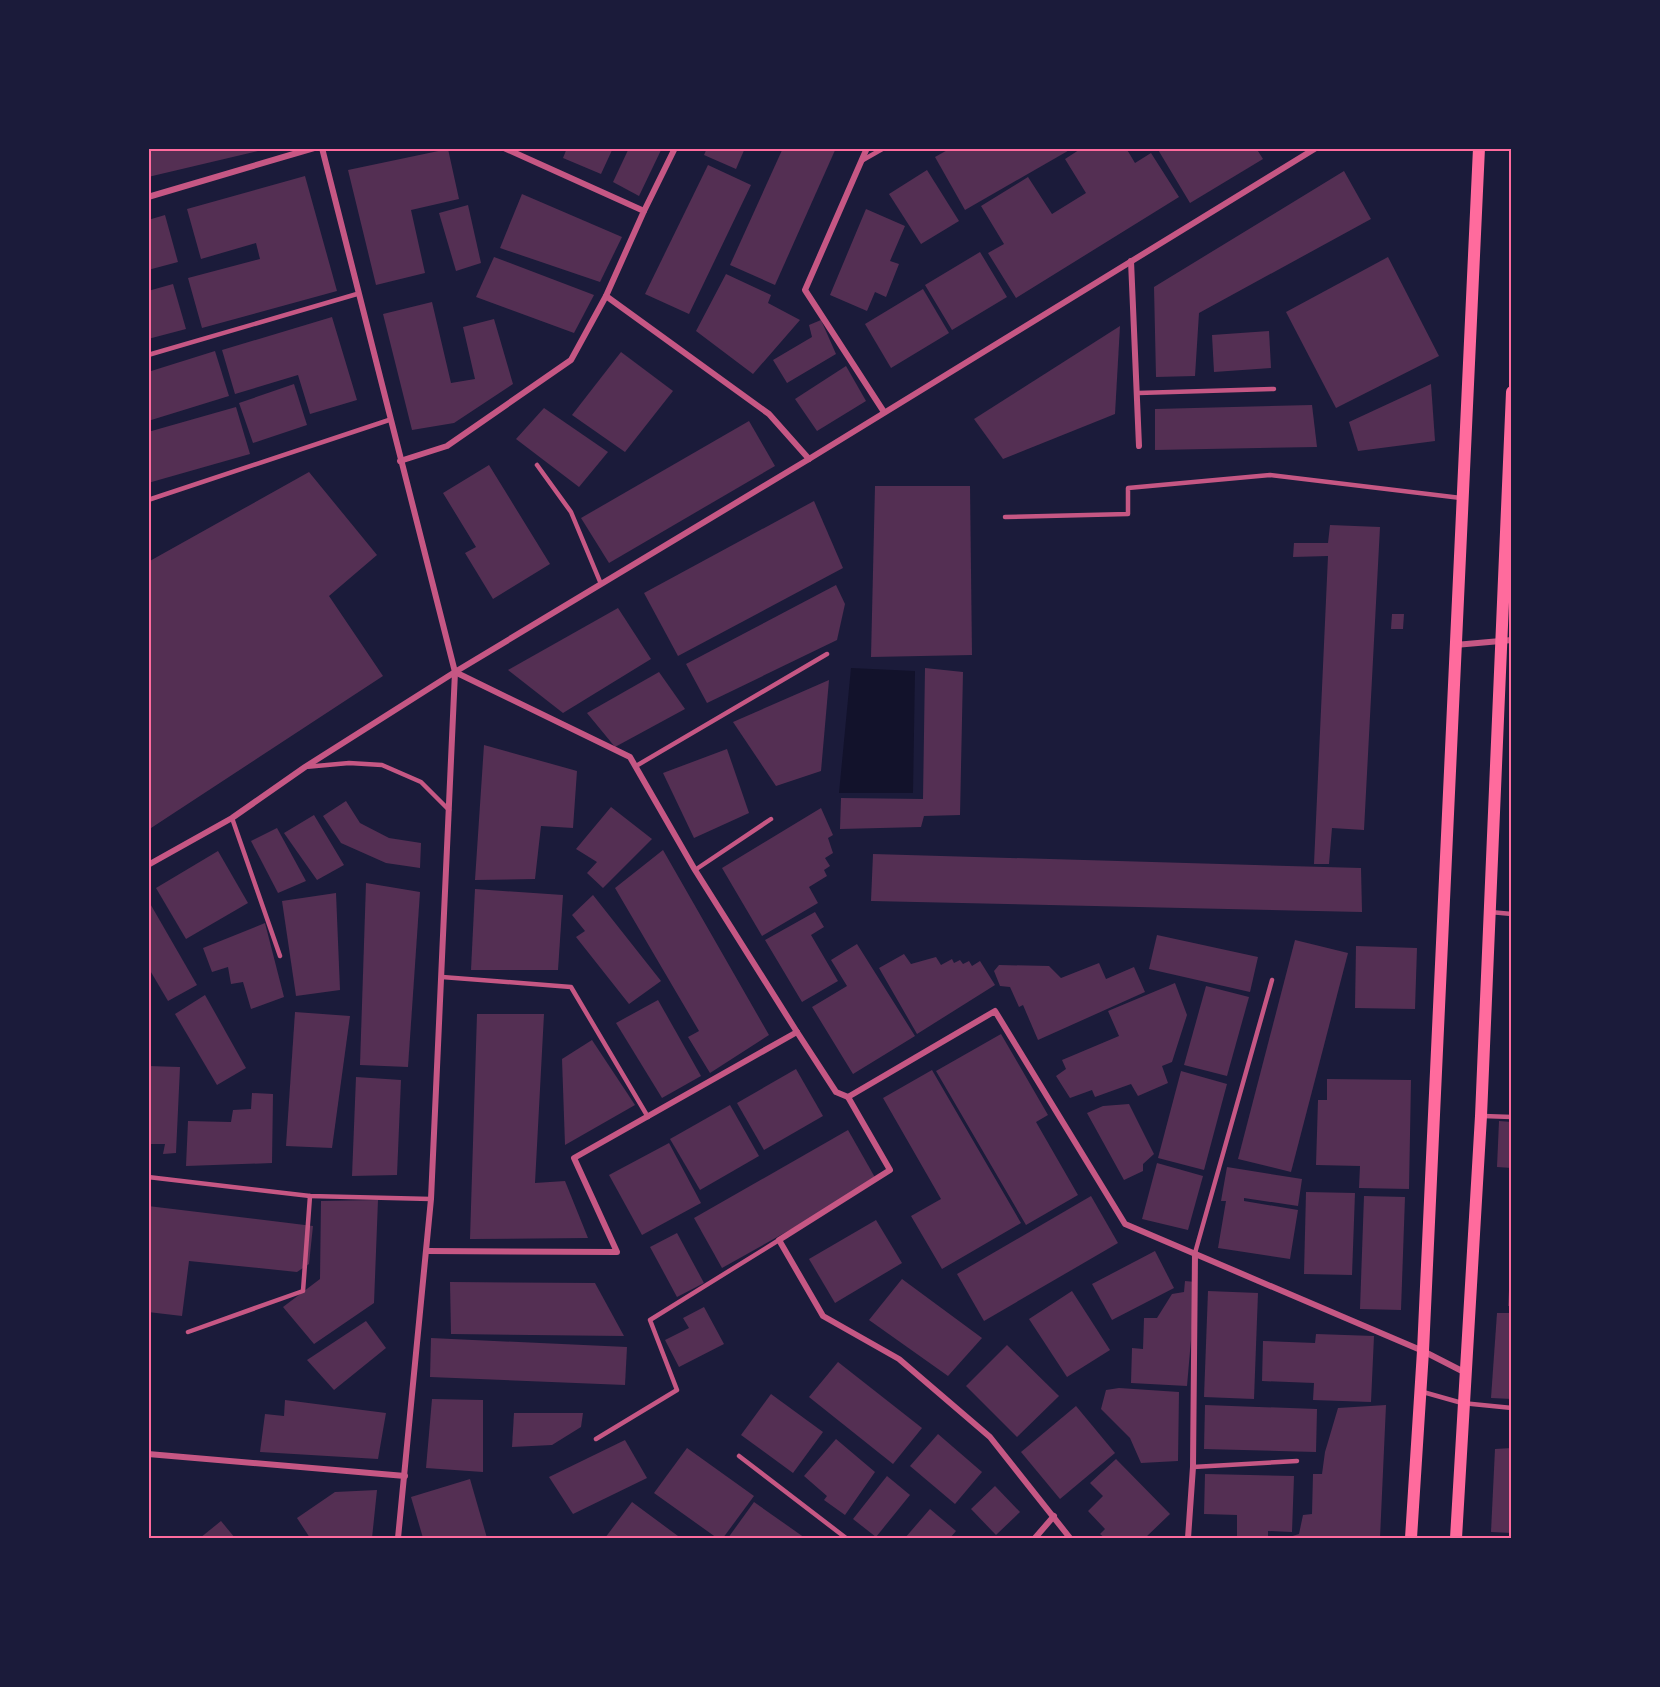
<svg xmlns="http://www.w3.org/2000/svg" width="1660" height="1687" font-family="'Alegreya Sans',sans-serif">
  <rect width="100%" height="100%" fill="#1b1b3a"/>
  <polygon fill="#12122b" points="851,668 915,671 913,793 839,793"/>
  <g fill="#542f53">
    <polygon points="148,148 262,148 262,150 148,177"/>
    <polygon points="567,148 613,148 601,174 563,158"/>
    <polygon points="629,148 662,148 639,196 613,182"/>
    <polygon points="707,148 745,148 736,169 704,155"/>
    <polygon points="783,148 836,148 775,285 730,265"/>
    <polygon points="951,148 1073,148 965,210 935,157"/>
    <polygon points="1082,148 1126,148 1135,163 1151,153 1179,197 1016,298 988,253 1004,244 981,206 1028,177 1052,214 1086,193 1065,159"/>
    <polygon points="1157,148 1256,148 1263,159 1190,203"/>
    <polygon points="448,149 459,199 411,210 425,273 376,285 348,170"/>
    <polygon points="708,165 751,185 689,314 645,294"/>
    <polygon points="927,170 959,221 921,244 889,194"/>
    <polygon points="1344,171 1371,219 1199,313 1195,376 1156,377 1154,287"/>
    <polygon points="305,176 337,291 202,328 188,278 260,259 256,243 201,259 187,209"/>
    <polygon points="522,194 622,237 600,282 500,248"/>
    <polygon points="468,205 481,263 456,271 439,213"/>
    <polygon points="866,209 905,226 890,261 899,264 886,297 875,292 867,311 830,295"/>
    <polygon points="165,215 178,262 148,270 148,220"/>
    <polygon points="980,252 1007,297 952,330 925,285"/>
    <polygon points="494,257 594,295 574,333 476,297"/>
    <polygon points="1388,257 1439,356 1336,408 1286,312"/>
    <polygon points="726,274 771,295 768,303 800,320 753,374 696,331"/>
    <polygon points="173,284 186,329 148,339 148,291"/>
    <polygon points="923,289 949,333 891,368 865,324"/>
    <polygon points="432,302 451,383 475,379 463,327 494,319 513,384 454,423 412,430 383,314"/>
    <polygon points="332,317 357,400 310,414 298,375 235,394 222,350"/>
    <polygon points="821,320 836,354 787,383 773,360 812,337 809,325"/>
    <polygon points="1120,326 1115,414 1003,459 974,419"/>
    <polygon points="1269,331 1271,368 1214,372 1212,335"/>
    <polygon points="215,351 229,396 148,421 148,372"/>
    <polygon points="621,352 673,391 625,452 572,415"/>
    <polygon points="846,366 866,401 817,431 795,399"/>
    <polygon points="294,384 307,425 253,443 239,403"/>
    <polygon points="1431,384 1435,441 1358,451 1349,422"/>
    <polygon points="1312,405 1317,447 1155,450 1155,409"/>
    <polygon points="236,407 250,454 148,483 148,432"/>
    <polygon points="544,408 608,452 579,487 516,439"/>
    <polygon points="749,421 775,466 609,563 581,518"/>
    <polygon points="489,465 550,564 493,599 465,553 476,547 443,493"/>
    <polygon points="309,472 377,555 329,596 383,676 148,830 148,562"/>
    <polygon points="875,486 970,486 972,655 871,657"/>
    <polygon points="814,501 843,568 678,656 644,593"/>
    <polygon points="1330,525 1380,527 1364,830 1332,828 1329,864 1314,864 1328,556 1293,557 1294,543 1328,543"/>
    <polygon points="836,585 845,604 837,640 707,703 686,664"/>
    <polygon points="618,608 651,659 563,713 508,670"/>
    <polygon points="1392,614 1404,614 1403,629 1391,629"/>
    <polygon points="925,668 963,672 960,815 924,816 921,827 840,829 841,798 923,799"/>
    <polygon points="659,672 685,709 615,747 587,713"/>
    <polygon points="829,680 821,771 776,786 733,722"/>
    <polygon points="484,745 577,771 573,828 541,826 535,879 475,880"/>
    <polygon points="727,749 749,813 694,838 663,773"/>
    <polygon points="346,801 360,823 389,838 421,843 420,868 386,863 341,843 323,816"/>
    <polygon points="611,807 652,839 603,888 587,873 597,862 576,849"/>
    <polygon points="821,808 833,835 828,838 833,853 825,858 830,866 824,870 827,876 809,887 818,903 762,936 722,868"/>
    <polygon points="314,815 344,865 317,880 284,833"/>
    <polygon points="277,828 306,881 278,893 251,841"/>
    <polygon points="663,850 769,1035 710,1073 688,1037 699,1031 615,888"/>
    <polygon points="218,851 248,903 186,939 156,888"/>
    <polygon points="873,854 1361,868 1362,912 871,901"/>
    <polygon points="366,883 420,892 408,1067 360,1065"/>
    <polygon points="475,889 563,895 558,970 471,970"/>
    <polygon points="336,893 340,990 296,996 282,901"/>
    <polygon points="593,895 661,981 629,1004 576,937 585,931 572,915"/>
    <polygon points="148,900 197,985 168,1001 148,967"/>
    <polygon points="815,912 824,927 811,935 838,981 802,1002 765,940"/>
    <polygon points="265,923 284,997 251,1009 243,982 231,984 228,967 212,972 203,948"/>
    <polygon points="1157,935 1258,957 1250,992 1149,969"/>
    <polygon points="1295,940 1348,953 1291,1172 1238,1159"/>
    <polygon points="857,944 915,1036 853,1074 812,1007 847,986 831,960"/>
    <polygon points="1356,946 1417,948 1415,1009 1355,1008"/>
    <polygon points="904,954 911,964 936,957 941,965 952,959 954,963 960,960 963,964 969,961 972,966 980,961 995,985 917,1034 879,968"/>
    <polygon points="1099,963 1106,979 1134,967 1145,992 1038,1040 1023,1005 1019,1007 1010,987 1000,986 994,971 999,965 1049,966 1061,978"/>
    <polygon points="1175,983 1187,1015 1172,1062 1162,1066 1168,1083 1138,1096 1131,1084 1095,1097 1092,1090 1070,1098 1056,1076 1066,1069 1062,1060 1119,1036 1108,1011"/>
    <polygon points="1206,986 1249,997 1227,1076 1184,1065"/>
    <polygon points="205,995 246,1068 217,1085 175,1014"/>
    <polygon points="658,1000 701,1076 662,1098 616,1023"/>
    <polygon points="295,1012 350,1016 332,1148 286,1146"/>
    <polygon points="477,1014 544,1014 535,1183 565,1181 588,1238 470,1239"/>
    <polygon points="1001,1034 1048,1115 1036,1122 1078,1195 1026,1225 936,1071"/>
    <polygon points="592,1040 635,1105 565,1145 562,1059"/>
    <polygon points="148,1066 180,1067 176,1153 163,1154 165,1144 148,1144"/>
    <polygon points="796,1069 823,1116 764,1150 737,1103"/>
    <polygon points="932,1070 1021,1223 942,1269 911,1216 941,1199 883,1098"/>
    <polygon points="1181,1071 1227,1084 1204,1170 1158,1158"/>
    <polygon points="356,1077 401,1080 397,1175 352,1176"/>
    <polygon points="1327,1079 1411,1080 1409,1189 1359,1188 1360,1166 1316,1165 1318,1100 1327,1100"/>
    <polygon points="252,1093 273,1094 272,1163 186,1166 188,1121 231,1122 233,1110 251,1109"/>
    <polygon points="1129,1104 1154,1154 1143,1164 1143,1171 1124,1180 1087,1113 1103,1106"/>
    <polygon points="730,1105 759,1156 700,1190 670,1139"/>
    <polygon points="1499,1121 1512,1122 1512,1168 1497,1167"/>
    <polygon points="848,1130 877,1181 722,1268 694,1218"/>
    <polygon points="669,1143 701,1203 642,1235 609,1175"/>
    <polygon points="1157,1163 1203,1176 1188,1230 1142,1219"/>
    <polygon points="1227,1167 1302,1179 1298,1206 1244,1198 1244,1201 1298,1210 1290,1259 1218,1248 1226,1201 1221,1201"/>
    <polygon points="1306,1192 1355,1193 1352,1275 1304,1274"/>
    <polygon points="1091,1196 1118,1243 984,1321 957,1274"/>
    <polygon points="1364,1196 1405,1197 1401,1310 1360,1309"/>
    <polygon points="378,1200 374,1303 314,1344 283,1307 320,1279 321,1201"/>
    <polygon points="148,1206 313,1226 309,1264 297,1272 189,1261 182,1316 148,1312"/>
    <polygon points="876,1220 902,1263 835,1303 809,1259"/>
    <polygon points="677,1233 704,1283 677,1297 650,1247"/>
    <polygon points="1155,1251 1174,1288 1112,1320 1092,1284"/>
    <polygon points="1510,1274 1512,1274 1512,1306 1508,1306"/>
    <polygon points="902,1279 982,1338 948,1376 869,1320"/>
    <polygon points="1185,1281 1196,1282 1187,1386 1131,1383 1132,1348 1143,1349 1144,1318 1157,1318 1172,1294 1184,1292"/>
    <polygon points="450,1282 595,1283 624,1336 451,1334"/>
    <polygon points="1072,1291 1110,1350 1067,1377 1029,1319"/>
    <polygon points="1208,1291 1258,1293 1254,1399 1204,1397"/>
    <polygon points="704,1307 724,1344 679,1367 665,1340 689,1328 683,1318"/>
    <polygon points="1497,1313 1512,1313 1512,1399 1491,1398"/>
    <polygon points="366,1321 386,1348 334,1390 307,1360"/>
    <polygon points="1316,1334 1374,1336 1371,1402 1313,1400 1314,1383 1262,1381 1263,1341 1315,1343"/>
    <polygon points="431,1338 627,1347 625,1385 430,1377"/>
    <polygon points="1007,1345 1059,1396 1017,1437 966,1386"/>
    <polygon points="838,1362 922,1428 893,1464 809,1397"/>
    <polygon points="1119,1388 1179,1392 1178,1461 1141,1463 1130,1438 1101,1409 1106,1390"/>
    <polygon points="771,1394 823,1432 793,1473 741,1435"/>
    <polygon points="432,1399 483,1400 483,1472 426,1468"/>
    <polygon points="285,1400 386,1413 378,1459 260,1452 265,1414 284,1416"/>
    <polygon points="1205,1405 1317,1409 1316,1452 1204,1449"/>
    <polygon points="1386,1405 1380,1538 1286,1538 1299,1534 1303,1515 1312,1514 1313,1474 1322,1474 1325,1452 1338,1408"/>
    <polygon points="1076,1406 1115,1453 1060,1499 1021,1452"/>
    <polygon points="514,1413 583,1413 581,1427 552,1445 512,1447"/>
    <polygon points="938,1434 982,1472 955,1504 910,1466"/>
    <polygon points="836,1439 875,1472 845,1515 824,1500 827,1496 804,1476"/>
    <polygon points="625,1440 647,1478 573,1514 549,1477"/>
    <polygon points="687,1448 754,1496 723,1538 717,1538 654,1493"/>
    <polygon points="1512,1448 1512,1533 1491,1532 1495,1449"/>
    <polygon points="1116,1459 1170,1514 1145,1538 1105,1538 1100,1534 1105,1529 1088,1511 1103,1496 1090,1483"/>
    <polygon points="1205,1474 1294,1476 1292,1532 1268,1531 1268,1538 1237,1538 1237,1515 1204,1514"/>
    <polygon points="887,1476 910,1495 876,1537 853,1519"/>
    <polygon points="470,1479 487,1538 423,1538 411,1497"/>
    <polygon points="995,1486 1020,1512 996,1535 971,1509"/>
    <polygon points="377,1490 372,1538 310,1538 297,1518 335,1492"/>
    <polygon points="632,1502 678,1536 676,1538 605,1538"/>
    <polygon points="754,1502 805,1538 728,1538"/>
    <polygon points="930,1509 956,1531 950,1538 905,1538"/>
    <polygon points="221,1521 235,1538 200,1538"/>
  </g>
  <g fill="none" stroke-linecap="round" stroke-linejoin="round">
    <g stroke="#c65784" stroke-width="4.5">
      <polyline points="863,160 884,148"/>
      <polyline points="148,355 357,294"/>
      <polyline points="1138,393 1274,389"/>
      <polyline points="537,465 571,512 601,584"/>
      <polyline points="148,500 389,420"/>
      <polyline points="1005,517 1128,514 1128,488 1270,475 1461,498"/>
      <polyline points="636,766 827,654"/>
      <polyline points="305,767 349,763 382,765 421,782 449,810"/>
      <polyline points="232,818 280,956"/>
      <polyline points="695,870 771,819"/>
      <polyline points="1490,912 1512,914"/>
      <polyline points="442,977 571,987 648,1117"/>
      <polyline points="1483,1116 1512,1117"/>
      <polyline points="148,1177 310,1196 431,1199"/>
      <polyline points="1195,1253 1272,980"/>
      <polyline points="188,1332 303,1291 310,1196"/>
      <polyline points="1423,1392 1462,1403 1512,1408"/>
      <polyline points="596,1439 677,1390 650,1320 779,1240"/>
      <polyline points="739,1456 846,1538"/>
      <polyline points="1193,1467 1297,1461"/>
    </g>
    <g stroke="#c65784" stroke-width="6">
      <polyline points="322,148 455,672 431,1199 398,1538"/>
      <polyline points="867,148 805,290 884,412"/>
      <polyline points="148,197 314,148"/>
      <polyline points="644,211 675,148"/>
      <polyline points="1131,261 1139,446"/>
      <polyline points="606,296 769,414 809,459"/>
      <polyline points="400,461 447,446 571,360 606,296 644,211 504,148"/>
      <polyline points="1455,645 1512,640"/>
      <polyline points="455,672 630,757 695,870 797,1032 836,1092 848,1097"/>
      <polyline points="148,865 232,818 305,767 455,672 809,459 1316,148"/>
      <polyline points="848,1097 995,1011 1125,1224 1423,1351 1464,1372"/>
      <polyline points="848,1097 890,1170 779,1240 823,1316 899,1359 990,1437 1070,1538"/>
      <polyline points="427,1251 617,1252 574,1158 797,1032"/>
      <polyline points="148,1454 405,1476"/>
      <polyline points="1035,1538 1054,1516"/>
      <polyline points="1188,1538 1193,1467 1195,1253"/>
    </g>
    <g stroke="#ff6b9d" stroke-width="12">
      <polyline points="1411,1538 1423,1351 1479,148"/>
      <polyline points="1456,1538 1481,1116 1512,392"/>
    </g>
  </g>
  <rect width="1660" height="1687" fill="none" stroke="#1b1b3a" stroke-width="300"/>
  <rect x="150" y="150" width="1360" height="1387" fill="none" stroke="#ff6b9d" stroke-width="2"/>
</svg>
